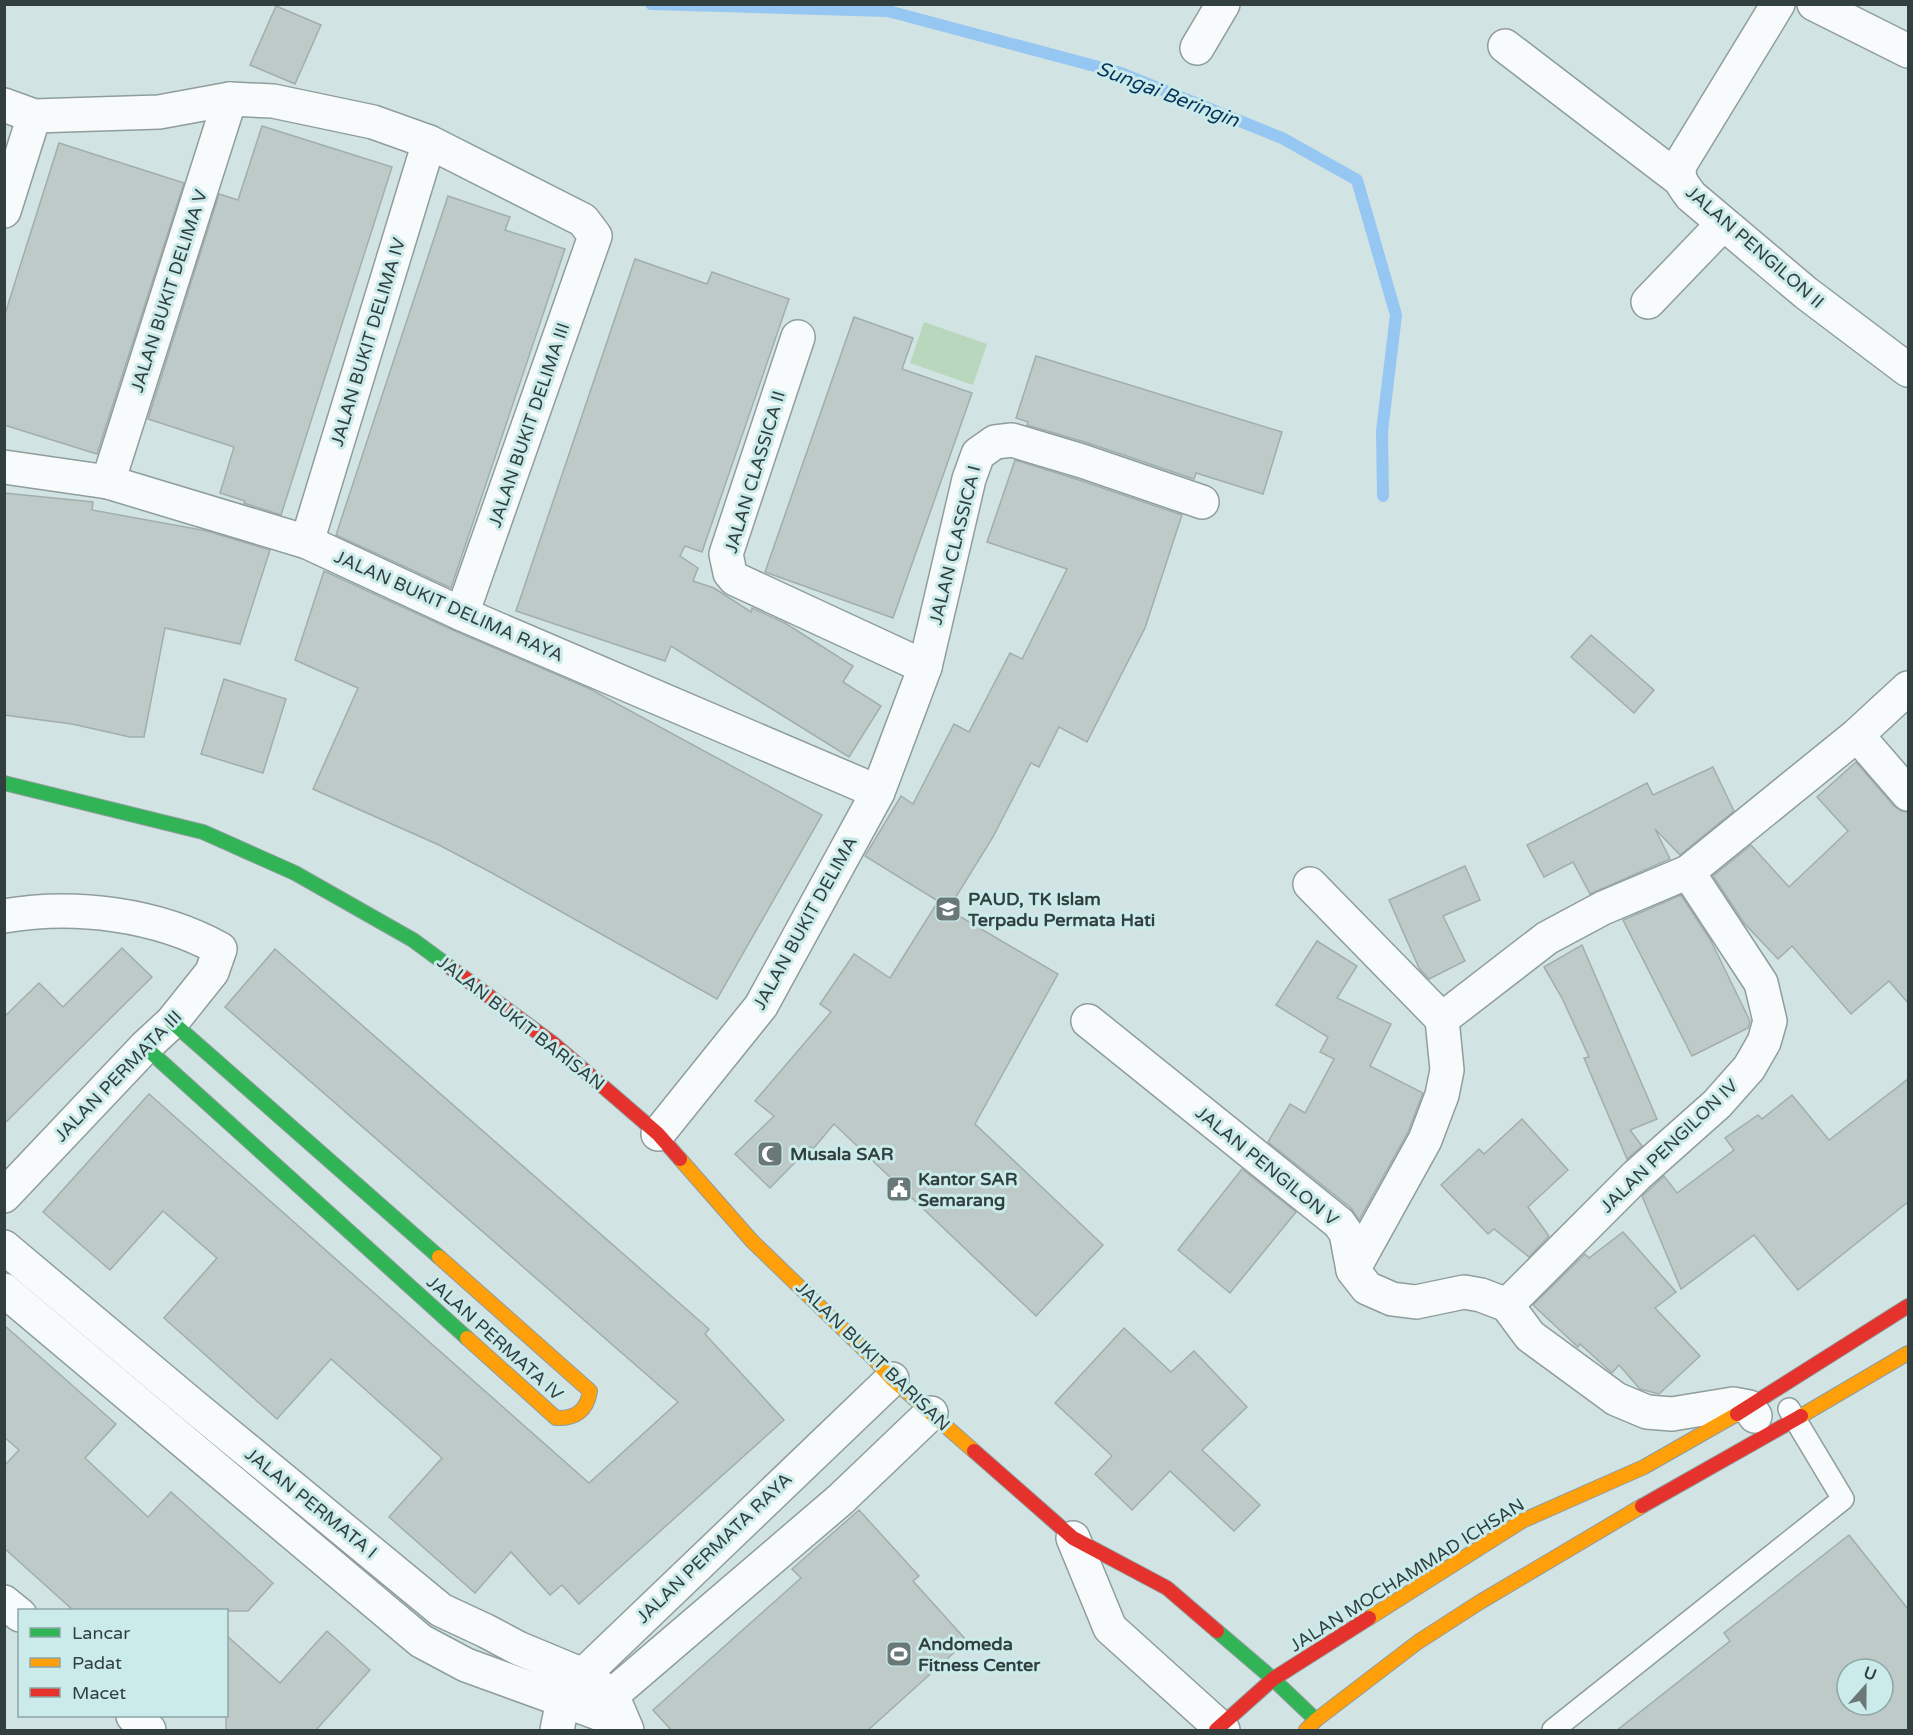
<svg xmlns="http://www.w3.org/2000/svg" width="1913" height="1735" font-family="'Varela Round',sans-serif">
  <rect width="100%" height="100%" fill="#d2e3e3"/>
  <polygon fill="#b8d7bc" points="924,322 987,344 973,385 910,363"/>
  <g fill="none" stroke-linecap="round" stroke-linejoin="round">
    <polyline stroke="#96c6f2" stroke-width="12" points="651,4 888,11 1121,73 1282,138 1357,180 1396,315 1382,431 1383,496"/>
  </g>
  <g fill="#bdcac8" stroke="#a1aeac" stroke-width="1.5" fill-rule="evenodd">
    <polygon points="276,6 321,25 295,84 250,65"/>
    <polygon points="262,126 392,167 281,515 244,503 245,501 220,493 234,447 148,419 219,194 238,200"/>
    <polygon points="59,143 184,183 97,454 4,425 4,317"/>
    <polygon points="448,196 510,217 505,230 565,249 451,588 336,535"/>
    <polygon points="635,259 707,284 712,272 789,299 702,552 685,546 680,556 698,568 693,581 714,588 751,612 752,608 785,623 853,666 843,682 881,706 849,757 671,646 665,661 516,611"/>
    <polygon points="854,317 913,338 902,369 972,393 893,618 765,572"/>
    <polygon points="1036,356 1282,432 1263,494 1196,473 1194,479 1088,443 1027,425 1028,422 1016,418"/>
    <polygon points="1015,460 1076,479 1182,515 1145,628 1087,742 1059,727 1039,767 1031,763 993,837 949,908 865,856 901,796 913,804 954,724 969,732 1010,653 1022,659 1067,569 987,542"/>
    <polygon points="4,493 93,502 92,510 207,531 270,550 240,644 165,628 144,737 130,737 72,724 4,715"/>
    <polygon points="324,571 455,631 590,689 822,815 717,999 492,873 439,845 313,789 358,688 295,660"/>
    <polygon points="1591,635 1654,690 1634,713 1571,657"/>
    <polygon points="224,679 286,699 263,773 201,754"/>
    <polygon points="1856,762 1894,806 1901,811 1908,812 1908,1003 1889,981 1851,1014 1792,946 1778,959 1744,923 1713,876 1751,845 1789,887 1848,831 1817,797"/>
    <polygon points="1713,767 1734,811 1680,855 1655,829 1670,859 1590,894 1573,862 1544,877 1527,845 1647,783 1653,795"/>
    <polygon points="1465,866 1480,900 1443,916 1465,961 1429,979 1419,968 1389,900"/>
    <polygon points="1681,895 1711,941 1750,1021 1748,1028 1692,1056 1623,920"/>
    <polygon points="937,903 1058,974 975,1124 1103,1245 1036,1316 834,1124 813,1149 810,1147 770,1188 735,1154 774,1116 755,1101 831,1012 820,1004 854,954 890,978"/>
    <polygon points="1317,941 1357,966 1337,998 1391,1024 1370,1066 1423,1093 1408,1132 1359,1220 1351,1208 1268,1142 1290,1104 1305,1113 1334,1059 1320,1052 1328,1037 1276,1005"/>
    <polygon points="1582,945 1657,1119 1630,1130 1642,1146 1627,1159 1584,1058 1589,1057 1562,998 1544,967"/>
    <polygon points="122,948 152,977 4,1124 4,1017 39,983 63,1007"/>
    <polygon points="275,949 709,1329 705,1334 784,1420 579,1604 562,1585 550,1595 511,1552 475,1593 389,1517 442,1458 331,1359 277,1419 164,1318 217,1258 163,1211 110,1270 43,1212 149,1094 589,1483 678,1402 225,1007"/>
    <polygon points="1908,1079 1908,1202 1798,1290 1754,1235 1681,1289 1642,1196 1649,1190 1664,1176 1677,1193 1734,1150 1725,1138 1758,1115 1762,1119 1792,1095 1829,1140"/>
    <polygon points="1522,1119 1568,1170 1528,1207 1549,1236 1529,1257 1494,1229 1488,1234 1441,1185 1479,1149 1484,1154"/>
    <polygon points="1242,1169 1296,1212 1230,1293 1178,1250"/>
    <polygon points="1623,1232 1676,1292 1655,1308 1700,1356 1659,1394 1640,1389 1619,1365 1612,1373 1580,1344 1578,1347 1533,1305 1585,1254 1589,1258"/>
    <polygon points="4,1325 116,1424 85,1458 148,1517 171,1492 273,1583 248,1611 74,1611 4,1548 4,1466 19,1450 4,1437"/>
    <polygon points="1124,1328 1171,1372 1194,1351 1247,1407 1202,1450 1260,1505 1234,1531 1170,1471 1132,1510 1095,1474 1112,1456 1055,1403"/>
    <polygon points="859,1510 919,1576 913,1581 967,1641 867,1731 672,1731 653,1710 801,1578 792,1569"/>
    <path d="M1849,1535L1908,1609V1731H1616L1730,1641L1724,1633ZM1847,1669H1883V1705H1847Z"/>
    <polygon points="327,1631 370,1670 315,1731 226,1731 226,1635 280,1683"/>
  </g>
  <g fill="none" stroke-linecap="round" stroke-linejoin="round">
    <g stroke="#8f9d9d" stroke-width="24">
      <polyline id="lane" points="1553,1730 1843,1499 1789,1409"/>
    </g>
    <g stroke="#8f9d9d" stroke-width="36">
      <g id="street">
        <path d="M1778,4L1681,163C1676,177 1682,184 1691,196L1806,293L1908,370"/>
        <polyline points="1814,4 1908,51"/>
        <polyline points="1505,46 1679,179"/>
        <polyline points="1197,48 1223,4"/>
        <polyline points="4,105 34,116 159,112 230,99 273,101 373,122 429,142 583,220 595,236 462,614"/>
        <polyline points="4,211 34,116"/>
        <polyline points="1648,302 1723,224"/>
        <polyline points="798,337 726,554 730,573 735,579 925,667"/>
        <polyline points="4,467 108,482 307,542 462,614 878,792"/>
        <polyline points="108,482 230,99"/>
        <polyline points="307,542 429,142"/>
        <polyline points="1857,735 1908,794"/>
        <polyline points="1310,884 1442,1019"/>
        <path d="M4,916C75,904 157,914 220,949L212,972L172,1022L145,1047L4,1196"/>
        <polyline points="1442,1019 1547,938 1603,908 1688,872 1857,735 1908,688"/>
        <polyline points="1088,1021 1339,1223 1346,1233 1353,1270 1367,1288 1392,1299 1416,1302 1464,1292 1481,1295 1507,1305 1530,1336 1616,1399 1647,1412 1672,1414 1733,1404 1749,1407 1755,1416"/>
        <polyline points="658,1134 761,1006 878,792 925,667 969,479 978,454 995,442 1012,440 1082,461 1202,502"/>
        <polyline points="4,1247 191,1404 441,1610 486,1631 518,1648 583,1675 612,1695 627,1730"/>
        <polyline points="1353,1270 1425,1140 1442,1095 1447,1070 1442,1019"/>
        <polyline points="4,1290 421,1641 466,1665 598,1713 624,1727"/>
        <polyline points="1507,1305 1636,1176 1717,1104 1749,1068 1764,1042 1770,1021 1761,983 1688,872"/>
        <polyline points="1073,1538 1110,1628 1223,1730"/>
        <polyline points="4,1602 20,1615"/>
        <polyline points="599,1712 612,1695 841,1499 931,1413"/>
        <polyline points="133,1716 149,1730"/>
        <polyline points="557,1730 563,1700 583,1675 892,1379"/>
      </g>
    </g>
    <g stroke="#8f9d9d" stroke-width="16">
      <g id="fast">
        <polyline points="4,783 203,832 295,873 413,940 451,968"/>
        <polyline points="172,1022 439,1257"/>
        <polyline points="145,1047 467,1338"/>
        <polyline points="1217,1631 1273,1679 1316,1720"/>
      </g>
    </g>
    <g stroke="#8f9d9d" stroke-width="16">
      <g id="slow">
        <polyline points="680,1159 752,1241 874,1359 892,1379 974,1451"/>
        <path d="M439,1257L590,1391C587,1411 575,1419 556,1418L467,1338"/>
        <polyline points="1801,1416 1908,1353"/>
        <polyline points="1369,1618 1522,1521 1644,1467 1737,1414"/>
        <polyline points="1306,1730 1316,1720 1418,1642 1480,1602 1642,1506"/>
      </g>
    </g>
    <g stroke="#8f9d9d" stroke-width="16">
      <g id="jam">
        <polyline points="451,968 555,1045 658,1134 680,1159"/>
        <polyline points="1737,1414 1908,1306"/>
        <polyline points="974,1451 1073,1538 1167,1588 1217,1631"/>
        <polyline points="1642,1506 1801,1416"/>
        <polyline points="1216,1730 1273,1679 1369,1618"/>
      </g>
    </g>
    <use href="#lane" stroke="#f8fbfb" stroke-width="21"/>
    <use href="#street" stroke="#f8fbfb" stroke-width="33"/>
    <use href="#fast" stroke="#30b455" stroke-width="14"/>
    <use href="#slow" stroke="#ff9f0a" stroke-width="14"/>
    <use href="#jam" stroke="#e5322d" stroke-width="14"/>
  </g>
  <defs>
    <g id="school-square" transform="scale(1.35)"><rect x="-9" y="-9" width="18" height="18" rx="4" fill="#6a7878" stroke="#caebea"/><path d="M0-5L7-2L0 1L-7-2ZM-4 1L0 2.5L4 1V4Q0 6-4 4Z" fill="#fff"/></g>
    <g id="mosque-square" transform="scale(1.35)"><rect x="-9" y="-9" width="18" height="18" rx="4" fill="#6a7878" stroke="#caebea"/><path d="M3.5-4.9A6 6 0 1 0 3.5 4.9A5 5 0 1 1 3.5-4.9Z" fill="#fff"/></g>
    <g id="civic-square" transform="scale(1.35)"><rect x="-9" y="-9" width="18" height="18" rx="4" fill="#6a7878" stroke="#caebea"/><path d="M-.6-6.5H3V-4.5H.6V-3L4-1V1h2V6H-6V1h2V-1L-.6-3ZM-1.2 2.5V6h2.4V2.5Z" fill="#fff"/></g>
    <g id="stadium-square" transform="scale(1.35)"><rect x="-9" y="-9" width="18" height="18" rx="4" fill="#6a7878" stroke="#caebea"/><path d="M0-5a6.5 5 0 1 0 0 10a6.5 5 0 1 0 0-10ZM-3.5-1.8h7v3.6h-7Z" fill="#fff"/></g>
  </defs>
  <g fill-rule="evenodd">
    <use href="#school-square" x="948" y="909"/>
    <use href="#mosque-square" x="770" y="1154"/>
    <use href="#civic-square" x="899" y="1189"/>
    <use href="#stadium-square" x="899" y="1654"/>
  </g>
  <g text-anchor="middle" stroke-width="6" stroke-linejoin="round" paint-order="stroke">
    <g font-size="18" fill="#323f3f" stroke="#caebea">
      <text transform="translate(1755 247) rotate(41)" y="6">JALAN PENGILON II</text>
      <text transform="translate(169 291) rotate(-72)" y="6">JALAN BUKIT DELIMA V</text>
      <text transform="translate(368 342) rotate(-73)" y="6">JALAN BUKIT DELIMA IV</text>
      <text transform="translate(529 425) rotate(-71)" y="6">JALAN BUKIT DELIMA III</text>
      <text transform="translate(755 472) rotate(-73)" y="6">JALAN CLASSICA II</text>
      <text transform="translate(955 545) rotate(-76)" y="6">JALAN CLASSICA I</text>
      <text transform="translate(449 606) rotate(24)" y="6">JALAN BUKIT DELIMA RAYA</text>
      <text transform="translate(805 923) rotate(-61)" y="6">JALAN BUKIT DELIMA</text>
      <text transform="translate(521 1023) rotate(38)" y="6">JALAN BUKIT BARISAN</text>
      <text transform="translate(118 1076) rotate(-46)" y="6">JALAN PERMATA III</text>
      <text transform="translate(1669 1146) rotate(-44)" y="6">JALAN PENGILON IV</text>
      <text transform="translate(1267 1166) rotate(39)" y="6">JALAN PENGILON V</text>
      <text transform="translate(495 1338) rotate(42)" y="6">JALAN PERMATA IV</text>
      <text transform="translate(873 1356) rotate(44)" y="6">JALAN BUKIT BARISAN</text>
      <text transform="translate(311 1503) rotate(39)" y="6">JALAN PERMATA I</text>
      <text transform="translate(714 1548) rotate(-44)" y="6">JALAN PERMATA RAYA</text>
      <text transform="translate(1407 1575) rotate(-32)" y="6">JALAN MOCHAMMAD ICHSAN</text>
    </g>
    <g font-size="18" font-weight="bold" fill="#323f3f" stroke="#caebea" text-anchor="start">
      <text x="968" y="905">PAUD, TK Islam<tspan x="968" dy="21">Terpadu Permata Hati</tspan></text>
      <text x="790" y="1160">Musala SAR</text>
      <text x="918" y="1185">Kantor SAR<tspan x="918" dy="21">Semarang</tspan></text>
      <text x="918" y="1650">Andomeda<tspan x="918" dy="21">Fitness Center</tspan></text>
    </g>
    <g font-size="20" font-style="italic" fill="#07345d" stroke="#caebea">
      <text transform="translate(1168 94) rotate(21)" y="7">Sungai Beringin</text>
    </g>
  </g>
  <rect width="1913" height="1735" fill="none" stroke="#323f3f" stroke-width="12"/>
  <rect x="18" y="1609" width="210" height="108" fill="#caebea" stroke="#8da6a6" stroke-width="1.5"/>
  <rect x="30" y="1628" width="30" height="9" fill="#30b455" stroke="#8da6a6" stroke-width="1.5"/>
  <text x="72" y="1639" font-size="18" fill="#323f3f">Lancar</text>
  <rect x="30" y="1658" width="30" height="9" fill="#ff9f0a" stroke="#8da6a6" stroke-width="1.5"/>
  <text x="72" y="1669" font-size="18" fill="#323f3f">Padat</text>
  <rect x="30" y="1688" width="30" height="9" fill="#e5322d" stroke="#8da6a6" stroke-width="1.5"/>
  <text x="72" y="1699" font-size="18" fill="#323f3f">Macet</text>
  <g transform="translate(1865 1687) rotate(21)"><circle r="28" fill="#caebea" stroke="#8da6a6" stroke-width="1.5"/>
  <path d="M0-4.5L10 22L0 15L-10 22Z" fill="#6a7878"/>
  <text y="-9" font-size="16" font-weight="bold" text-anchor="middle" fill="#323f3f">U</text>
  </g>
</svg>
